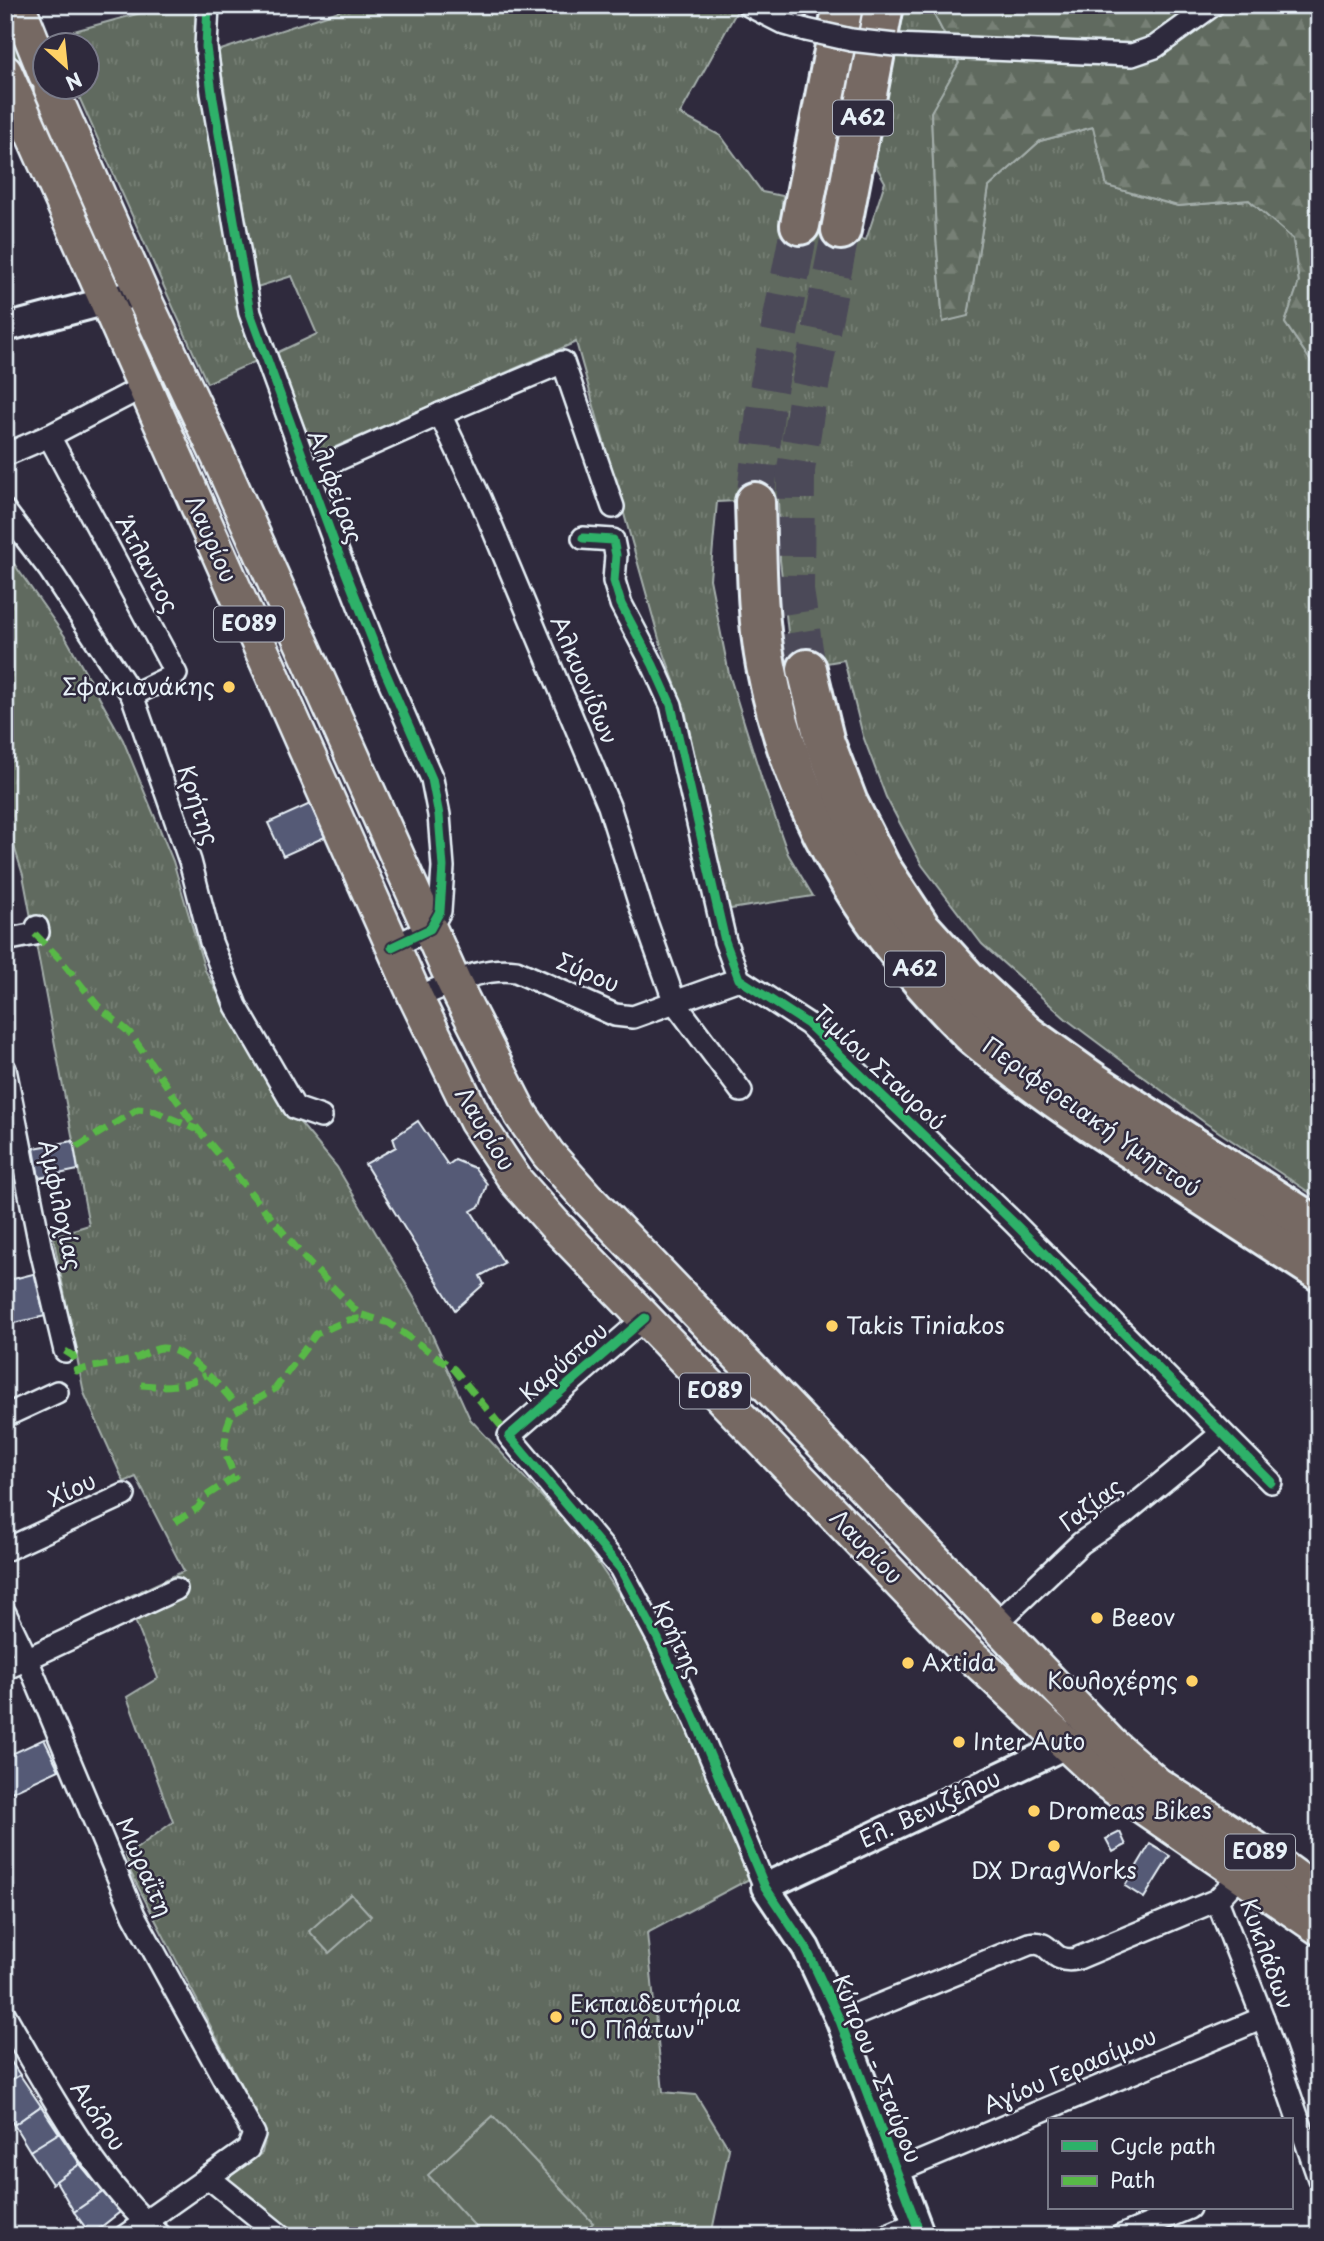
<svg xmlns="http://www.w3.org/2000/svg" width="1324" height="2241" font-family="'Playpen Sans',sans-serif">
  <defs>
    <pattern id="grass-tufts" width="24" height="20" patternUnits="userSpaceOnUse" patternTransform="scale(1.75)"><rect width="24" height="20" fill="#606a5e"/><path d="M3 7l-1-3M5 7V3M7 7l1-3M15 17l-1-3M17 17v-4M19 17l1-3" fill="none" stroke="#778076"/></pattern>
    <pattern id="forest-firs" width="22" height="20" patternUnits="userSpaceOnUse" patternTransform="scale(1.75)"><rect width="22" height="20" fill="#606a5e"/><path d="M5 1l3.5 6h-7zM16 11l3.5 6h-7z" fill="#778076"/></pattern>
  </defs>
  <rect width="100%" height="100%" fill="#2f2a3d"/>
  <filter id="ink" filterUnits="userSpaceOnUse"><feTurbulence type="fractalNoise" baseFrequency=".0143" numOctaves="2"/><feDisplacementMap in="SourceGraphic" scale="14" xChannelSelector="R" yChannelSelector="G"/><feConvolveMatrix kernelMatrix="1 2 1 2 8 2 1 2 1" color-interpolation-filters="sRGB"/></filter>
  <g filter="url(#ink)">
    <g fill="url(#grass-tufts)" stroke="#a4aeab" stroke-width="2">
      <polygon points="170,5 195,5 199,53 261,359 207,383 75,88 88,88 88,46 56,45 52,37"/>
      <polygon points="338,5 730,5 738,9 680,114 721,136 762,192 783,196 780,226 866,240 885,182 869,153 902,5 929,5 959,63 931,113 936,236 943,322 968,315 989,187 1040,141 1093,127 1107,186 1178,206 1249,200 1293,239 1299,282 1285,323 1319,373 1319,1199 1204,1122 1066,1019 982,944 922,865 886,797 863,736 844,660 792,669 780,560 778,499 717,502 710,579 729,674 762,780 788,854 813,896 724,910 686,714 659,639 576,342 324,452 311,443 274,354 317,334 292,276 257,287 218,51 339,11"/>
      <polygon points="5,14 105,243 99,245 45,130 5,34"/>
      <polygon points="5,551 66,638 123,740 173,861 205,970 272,1089 337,1167 420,1308 470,1419 583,1541 649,1638 753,1877 647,1933 663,2092 696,2095 729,2149 711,2236 579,2236 592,2223 484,2236 295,2236 227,2179 262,2153 266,2133 131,1873 125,1853 137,1848 173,1822 127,1697 158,1678 126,1598 184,1571 136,1477 124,1482 84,1393 53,1236 89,1225 23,875 5,817"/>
    </g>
    <polygon fill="url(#forest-firs)" stroke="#a4aeab" stroke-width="2" points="929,5 1319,5 1319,373 1285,323 1299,282 1293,239 1249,200 1178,206 1107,186 1093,127 1040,141 989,187 968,316 943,322 936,236 931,112 959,63"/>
    <g fill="#606a5e" stroke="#a4aeab" stroke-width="2">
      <polygon points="351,1894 371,1916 329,1953 309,1931"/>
      <polygon points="493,2116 593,2223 579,2236 484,2236 428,2175"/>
    </g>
    <g fill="#555a76" stroke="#e8f1f8" stroke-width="2">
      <polygon points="310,804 325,837 283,856 268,823"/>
      <polygon points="418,1121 448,1165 455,1160 475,1168 487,1184 480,1206 471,1211 504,1263 480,1276 484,1284 455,1310 365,1164 396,1147 393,1138"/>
      <polygon points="73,1141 78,1170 39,1178 34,1148"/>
      <polygon points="41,1272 50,1315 5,1325 5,1281"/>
      <polygon points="44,1739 59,1770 7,1794 5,1757"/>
      <polygon points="1120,1832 1126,1845 1113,1852 1106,1839"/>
      <polygon points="1150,1844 1170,1856 1144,1898 1125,1886"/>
      <polygon points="5,2053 20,2075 5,2084"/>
      <polygon points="20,2075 41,2106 14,2125 5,2111 5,2084"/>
      <polygon points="41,2106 59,2133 30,2151 14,2125"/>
      <polygon points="59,2133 80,2164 52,2184 30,2151"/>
      <polygon points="80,2164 103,2192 74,2212 56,2181"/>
      <polygon points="103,2192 120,2212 91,2235 74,2212"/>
    </g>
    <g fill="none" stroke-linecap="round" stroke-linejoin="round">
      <g stroke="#4b4859" stroke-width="38" stroke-dasharray="38 19" stroke-linecap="butt">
        <polyline points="755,502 767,395 800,225"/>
        <polyline points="807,669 795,591 796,470 807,401 841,230"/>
      </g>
      <g stroke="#e8f1f8" stroke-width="26">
        <g id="minor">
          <polyline points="208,5 206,47 212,93 250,313 337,550 383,667 432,779 439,815 443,867 440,911 430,929 392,947"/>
          <polyline points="748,5 785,24 806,30"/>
          <polyline points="800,6 801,5"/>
          <polyline points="895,45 1132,55 1155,47 1213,5"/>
          <polyline points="440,414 563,362 613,507"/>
          <polyline points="49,436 176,674 132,695"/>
          <polyline points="5,455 49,436 143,387"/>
          <polyline points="310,472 440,414 480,498 609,806 640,905 675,1003 741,1091"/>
          <polyline points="5,511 50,570 132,695 190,861 211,942 236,1006 295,1108 321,1117"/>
          <polyline points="583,538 613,540 616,555 614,581 621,604 653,665 671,705 725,941 739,979 808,1024 1013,1222 1271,1482"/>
          <polyline points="5,940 35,934 38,932 37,927"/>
          <path d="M416,998C448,985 481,966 516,971L615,1015L633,1017L739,979"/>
          <polyline points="5,1069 41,1250 65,1351"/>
          <polyline points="645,1318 509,1436 620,1568 658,1639 696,1722 765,1887"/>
          <polyline points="5,1416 57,1392"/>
          <polyline points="5,1550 124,1495"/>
          <polyline points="5,1613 27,1659 134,1915 254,2134 248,2149 125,2236"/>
          <polyline points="997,1623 1081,1543 1125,1513 1222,1433"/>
          <polyline points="5,1669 176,1589"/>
          <polyline points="1242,1873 1217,1900 1263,2018 1319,2179"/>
          <path d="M5,2015C48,2090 95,2179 161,2236"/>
          <path d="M840,2021L1029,1944C1054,1939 1048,1964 1076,1959L1217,1900"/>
          <polyline points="898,2171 1263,2018"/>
          <polyline points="208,2177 281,2236"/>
          <polyline points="886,2236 916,2223"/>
          <polyline points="1121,2236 1189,2208"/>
        </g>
      </g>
      <g stroke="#e8f1f8" stroke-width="32">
        <g id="tertiary">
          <polyline points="5,328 141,292"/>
          <polyline points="921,2236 840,2021 806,1948 765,1887 1043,1756 1065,1745 1078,1732"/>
        </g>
      </g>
      <g stroke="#e8f1f8" stroke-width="38">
        <g id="primary">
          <polyline points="18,5 46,75"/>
          <polyline points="5,72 416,998 476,1121 516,1181 555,1225 964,1649 1108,1783 1319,1928"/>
          <polyline points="51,88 141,292 219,458 454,983 521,1115 548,1154 587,1198 1110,1743 1157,1784 1254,1847 1319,1894"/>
        </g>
      </g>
      <g stroke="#e8f1f8" stroke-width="44">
        <g id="motorway">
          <polyline points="800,225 843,5"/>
          <polyline points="841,230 884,5"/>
          <path d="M755,502C757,557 756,613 766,666C793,810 869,933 973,1035C983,1044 995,1053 1006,1061C1042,1090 1080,1116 1119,1141C1185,1184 1252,1228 1319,1271"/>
          <polyline points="807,669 825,743 848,803 881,868 920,927 967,979 1027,1035 1093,1082 1319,1228"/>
        </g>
      </g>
      <use href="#minor" stroke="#2f2a3d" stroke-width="21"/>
      <use href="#tertiary" stroke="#2f2a3d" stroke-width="26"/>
      <use href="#primary" stroke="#766964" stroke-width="33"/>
      <use href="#motorway" stroke="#766964" stroke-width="38"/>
      <g stroke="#e8f1f8" stroke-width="26" stroke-linecap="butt">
        <polyline id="minor-bridge" points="806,30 851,40 895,45"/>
      </g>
      <use href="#minor-bridge" stroke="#2f2a3d" stroke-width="21"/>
      <g stroke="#58b947" stroke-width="7" stroke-dasharray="14 7" stroke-linecap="butt">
        <polyline points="35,934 60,959 98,1006 130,1033 192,1122 307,1261 359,1314 389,1323 454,1369 509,1436"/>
        <polyline points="77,1147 138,1109 151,1110 196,1129"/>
        <path d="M65,1351L73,1356L77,1371C95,1365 114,1365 131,1360C141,1357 152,1349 162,1348C183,1346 227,1391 237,1408"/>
        <path d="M141,1385C164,1387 184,1387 206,1375"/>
        <polyline points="175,1522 198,1508 206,1496 235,1477 224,1451 227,1427 232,1413 275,1389 316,1334 348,1320 367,1318"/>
      </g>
      <g stroke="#2f2a3d" stroke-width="13">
        <g id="cycleway">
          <polyline points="208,5 206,47 212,93 250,313 337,550 383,667 432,779 439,815 443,867 440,911 430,929 392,947"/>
          <polyline points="583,538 613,540 616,555 614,581 621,604 653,665 671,705 725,941 739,979 808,1024 1013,1222 1271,1482"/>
          <polyline points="645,1318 509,1436 620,1568 658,1639 696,1722 765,1887 806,1948 840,2021 921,2236"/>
        </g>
      </g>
      <use href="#cycleway" stroke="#2db169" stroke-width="9"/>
    </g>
  </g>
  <g fill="#ffd166" stroke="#2f2a3d" stroke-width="2.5">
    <circle cx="229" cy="687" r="7"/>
    <circle cx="832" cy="1326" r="7"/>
    <circle cx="1097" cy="1618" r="7"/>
    <circle cx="908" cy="1663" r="7"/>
    <circle cx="1192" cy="1681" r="7"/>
    <circle cx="959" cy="1742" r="7"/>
    <circle cx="1034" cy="1811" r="7"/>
    <circle cx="1054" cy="1846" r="7"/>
    <circle cx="556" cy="2017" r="7"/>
  </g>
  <g text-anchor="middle" stroke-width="5" stroke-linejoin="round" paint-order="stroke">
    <g fill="#2f2a3d" stroke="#b0b5c0" stroke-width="2">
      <rect x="833" y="100.5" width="60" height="35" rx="5"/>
      <rect x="214" y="606.5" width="70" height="35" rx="5"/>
      <rect x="885" y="951.5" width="60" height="35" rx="5"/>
      <rect x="680" y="1373.5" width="70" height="35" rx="5"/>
      <rect x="1225" y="1834.5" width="70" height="35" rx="5"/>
    </g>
    <g font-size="21" font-weight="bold" fill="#e8f1f8">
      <text x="863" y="125">Α62</text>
      <text x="249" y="631">ΕΟ89</text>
      <text x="915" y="976">Α62</text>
      <text x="715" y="1398">ΕΟ89</text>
      <text x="1260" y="1859">ΕΟ89</text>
    </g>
    <g font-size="23" fill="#e8f1f8" stroke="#2f2a3d">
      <text transform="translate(335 487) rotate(70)" y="8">Αλιφείρας</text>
      <text transform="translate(211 539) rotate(66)" y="8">Λαυρίου</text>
      <text transform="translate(147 564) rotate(62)" y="8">Άτλαντος</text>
      <text transform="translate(584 680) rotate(67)" y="8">Αλκυονίδων</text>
      <text transform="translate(198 805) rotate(71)" y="8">Κρήτης</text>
      <text transform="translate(588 973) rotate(23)" y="8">Σύρου</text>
      <text transform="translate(879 1068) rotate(43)" y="8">Τιμίου Σταυρού</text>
      <text transform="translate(1091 1117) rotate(35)" y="8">Περιφερειακή Υμηττού</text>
      <text transform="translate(485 1129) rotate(59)" y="8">Λαυρίου</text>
      <text transform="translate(60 1205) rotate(78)" y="8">Αμφιλοχίας</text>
      <text transform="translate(564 1362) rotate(-41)" y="8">Καρύστου</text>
      <text transform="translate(72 1490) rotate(-25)" y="8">Χίου</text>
      <text transform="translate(1091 1505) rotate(-37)" y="8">Γαζίας</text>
      <text transform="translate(866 1547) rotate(46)" y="8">Λαυρίου</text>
      <text transform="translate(677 1639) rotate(64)" y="8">Κρήτης</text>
      <text transform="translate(930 1809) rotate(-25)" y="8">Ελ. Βενιζέλου</text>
      <text transform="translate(144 1867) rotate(66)" y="8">Μωραΐτη</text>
      <text transform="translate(1267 1954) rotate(70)" y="8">Κυκλάδων</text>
      <text transform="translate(877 2069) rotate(68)" y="8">Κύπρου - Σταύρου</text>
      <text transform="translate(1070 2071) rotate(-23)" y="8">Αγίου Γερασίμου</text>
      <text transform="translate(98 2116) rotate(56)" y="8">Αιόλου</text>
    </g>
    <g font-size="23" fill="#e8f1f8" stroke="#2f2a3d" text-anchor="start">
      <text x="215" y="695" text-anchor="end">Σφακιανάκης</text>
      <text x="846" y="1334">Takis Tiniakos</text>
      <text x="1111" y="1626">Beeov</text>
      <text x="922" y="1671">Axtida</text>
      <text x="1178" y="1689" text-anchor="end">Κουλοχέρης</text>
      <text x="973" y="1750">Inter Auto</text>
      <text x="1048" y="1819">Dromeas Bikes</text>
      <text x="1054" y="1879" text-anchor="middle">DX DragWorks</text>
      <text x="570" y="2012">Εκπαιδευτήρια<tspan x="570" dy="26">"Ο Πλάτων"</tspan></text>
    </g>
  </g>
  <rect width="1324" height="2241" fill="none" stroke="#2f2a3d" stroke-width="28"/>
  <rect x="14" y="14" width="1296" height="2213" fill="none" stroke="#e8f1f8" stroke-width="2.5" filter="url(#ink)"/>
  <rect x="1048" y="2118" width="245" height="91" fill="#2f2a3d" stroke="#797a88" stroke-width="2"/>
  <rect x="1062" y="2141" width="35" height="10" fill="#2db169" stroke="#797a88" stroke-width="2"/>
  <text x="1110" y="2154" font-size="21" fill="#e8f1f8">Cycle path</text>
  <rect x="1062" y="2176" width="35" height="10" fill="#58b947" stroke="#797a88" stroke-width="2"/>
  <text x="1110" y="2188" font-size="21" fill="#e8f1f8">Path</text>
  <g transform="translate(66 66) rotate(153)"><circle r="33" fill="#2f2a3d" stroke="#797a88" stroke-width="2"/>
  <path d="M0-5L12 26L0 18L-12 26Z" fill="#ffd166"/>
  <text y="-10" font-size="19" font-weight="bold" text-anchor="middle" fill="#e8f1f8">N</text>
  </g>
</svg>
